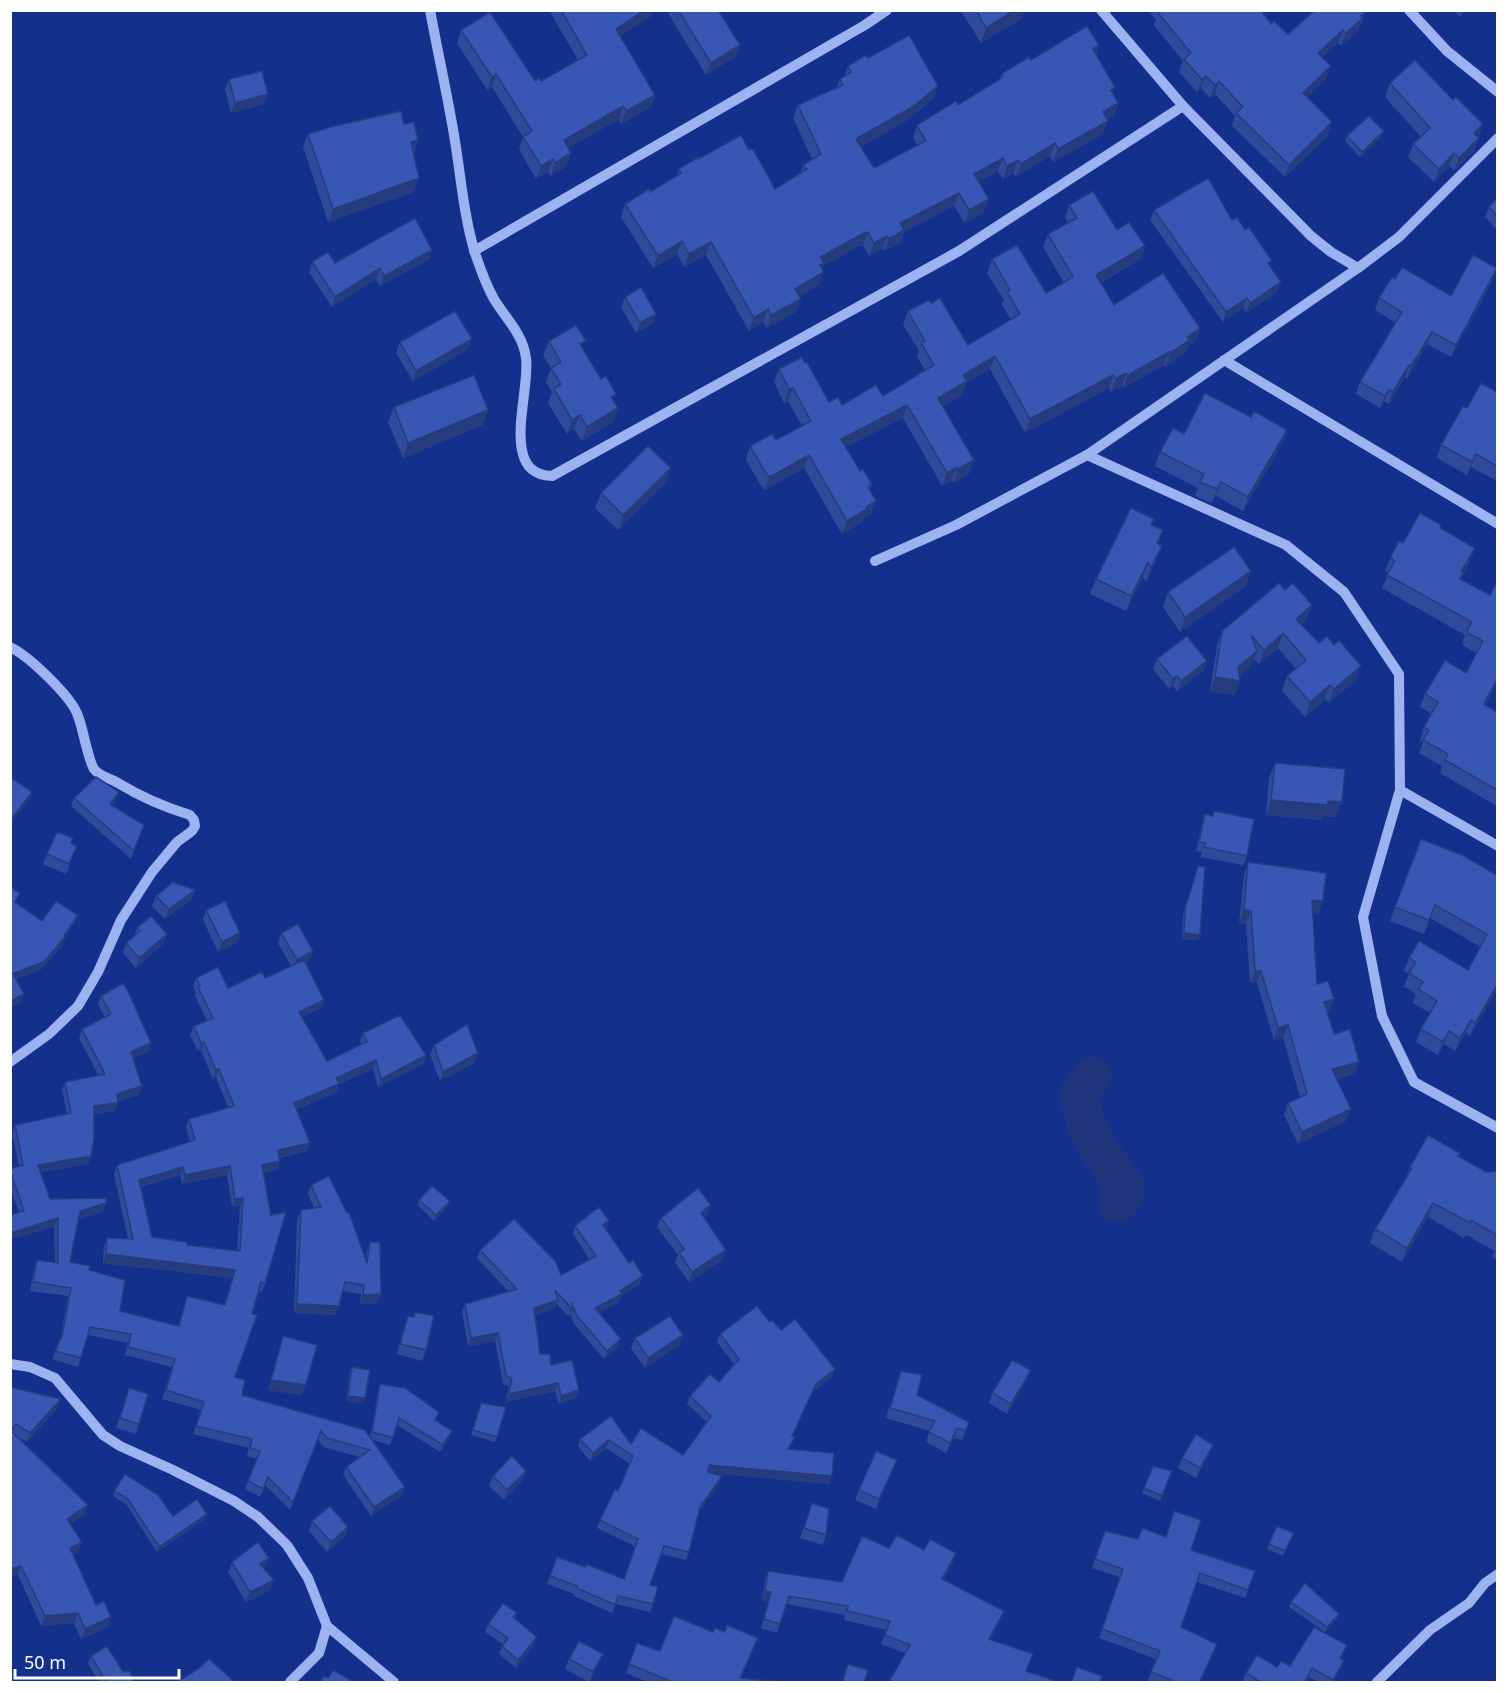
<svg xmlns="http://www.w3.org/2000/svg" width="1508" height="1693" font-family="'Noto Sans',sans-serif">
  <rect width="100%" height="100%" fill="#14308d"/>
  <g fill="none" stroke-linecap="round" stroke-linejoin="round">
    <polyline stroke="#1f347b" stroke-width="39" points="1092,1076 1078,1095 1086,1124 1097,1146 1126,1189 1118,1203"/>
    <g stroke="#9db2f0" stroke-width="10">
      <path d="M430,10C438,54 448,97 455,141C461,178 464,217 475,253C480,268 486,285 494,299C506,319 523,334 526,358C531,391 498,475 552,476L959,251L1183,106"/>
      <polyline points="1101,10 1183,106 1311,236 1331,252 1358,268"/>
      <polyline points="1409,10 1447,51 1498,92"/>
      <polyline points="474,251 865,25 887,10"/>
      <polyline points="1224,360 1498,524"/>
      <polyline points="1087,455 1286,545 1344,592 1399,674 1400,790 1363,917 1382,1016 1414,1082 1498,1128"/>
      <polyline points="875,561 956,525 1087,455 1358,268 1399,237 1498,138"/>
      <path d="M10,647C29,656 72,697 78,716C83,728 88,760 94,769C100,777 110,778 118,783C141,797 164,807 190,815L194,820L195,826L192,831L177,842L152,872L121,920L98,972L78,1006L49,1034L10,1062"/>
      <polyline points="1400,790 1498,846"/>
      <polyline points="10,1364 30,1367 55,1378 103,1435 120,1446 173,1470 234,1501 258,1517 287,1545 308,1578 327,1626 394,1682"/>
      <polyline points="290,1682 319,1653 327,1626"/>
      <polyline points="1377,1682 1430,1630 1469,1603 1485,1583 1498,1574"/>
    </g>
  </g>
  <g fill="#304a9b" fill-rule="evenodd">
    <polygon points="549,10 653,10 650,17 620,36 655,95 651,107 621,124 619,119 568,148 567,166 551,176 548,172 536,179 519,149 523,137 492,87 487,90 457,43 461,30 535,81 541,81 578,60"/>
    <polygon points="666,10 718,10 740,45 735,57 706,75"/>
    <polygon points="1027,10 1023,13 1021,19 981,43 961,11"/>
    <polygon points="1148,10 1261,10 1271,24 1288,34 1367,10 1362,23 1360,25 1358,31 1341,46 1338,43 1322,57 1326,79 1307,97 1328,135 1285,177 1232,126 1235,116 1215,94 1210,98 1201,88 1197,92 1179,72 1183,61 1154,25 1156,20"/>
    <polygon points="1453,10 1466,10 1460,17"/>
    <polygon points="1099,45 1096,54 1113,93 1118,103 1114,116 1107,120 1103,134 1053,162 1050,156 1016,177 1013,173 1003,179 998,171 978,182 984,212 965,223 954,206 904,232 900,243 884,251 883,248 869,256 863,245 859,246 823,266 819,285 799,297 796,312 767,328 763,322 749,331 706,255 684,267 677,254 653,268 621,217 625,204 650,192 676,176 679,169 698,159 749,150 775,189 800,173 803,165 812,159 793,118 798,105 836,88 840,79 844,77 848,66 868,58 933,99 909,119 861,147 874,168 917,145 913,138 917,125 958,105 999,80 1001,74 1031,60"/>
    <polygon points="229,79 264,104 231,113 225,89"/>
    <polygon points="1390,83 1478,137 1474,151 1454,171 1449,166 1434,182 1408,157 1413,144 1421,137 1385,97"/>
    <polygon points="404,124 418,140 414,153 419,178 414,192 328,222 303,147 308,134"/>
    <polygon points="1347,136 1382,136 1360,157 1345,141"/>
    <polygon points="1497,198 1497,230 1485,217 1489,207"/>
    <polygon points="1069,205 1145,246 1140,259 1101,283 1114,305 1200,328 1196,341 1188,346 1185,353 1165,367 1164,365 1123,388 1122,386 1111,392 1109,388 1025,433 990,369 966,383 962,395 942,406 969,474 954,483 952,480 942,486 903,418 846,447 860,471 872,484 870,490 871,514 864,518 862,522 842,534 804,468 765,490 761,486 746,460 750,446 776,440 802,426 788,401 784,403 774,382 779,369 829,402 842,405 883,396 925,370 917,357 919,351 903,325 908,311 931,303 968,345 1011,320 1002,305 1004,300 987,273 992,259 1046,293 1064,283 1043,247 1048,234 1068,223 1065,218"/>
    <polygon points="1154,210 1232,220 1270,267 1277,292 1246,313 1243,308 1223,322 1150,220"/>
    <polygon points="429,260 380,286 376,279 332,307 309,272 312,262 335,263"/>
    <polygon points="1395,279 1451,296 1493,280 1451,357 1427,344 1407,379 1405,377 1389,404 1384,401 1380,408 1356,394 1360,382 1396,323 1375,310 1379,298"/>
    <polygon points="625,297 656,314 652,324 636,333 621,307"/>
    <polygon points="549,341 583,348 614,401 613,422 582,441 574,429 567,434 548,403 552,392 546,382 551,368 543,355"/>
    <polygon points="400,342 468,349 413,381 396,353"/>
    <polygon points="1497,392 1497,481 1471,467 1467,475 1437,458 1441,445 1467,408"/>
    <polygon points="394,407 483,425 403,458 388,422"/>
    <polygon points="1184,434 1282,444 1243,511 1216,496 1211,503 1195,496 1198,488 1155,466 1160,452"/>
    <polygon points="666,483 618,530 595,508 601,493"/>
    <polygon points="1152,525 1163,530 1158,544 1156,561 1146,582 1143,577 1126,611 1090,594 1096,579"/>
    <polygon points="1440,528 1475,548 1470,561 1464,572 1461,580 1497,683 1486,705 1497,712 1497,806 1440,773 1442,766 1419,753 1423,742 1420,740 1424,727 1432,714 1420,707 1425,694 1466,673 1476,653 1464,646 1462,643 1465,635 1382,588 1389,573 1385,571 1390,558"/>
    <polygon points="1246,586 1180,632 1163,607 1168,592"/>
    <polygon points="1306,620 1301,625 1319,643 1334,645 1361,666 1356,680 1329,703 1325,699 1305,717 1282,691 1287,676 1296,669 1278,648 1259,664 1254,659 1251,666 1240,676 1240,681 1235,695 1210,692 1217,645 1222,631"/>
    <polygon points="1157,659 1207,661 1203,671 1177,691 1173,686 1169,689 1153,669"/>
    <polygon points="1275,763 1336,817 1323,816 1322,820 1266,815 1269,778"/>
    <polygon points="74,798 116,800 112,805 144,825 131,859 71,806"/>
    <polygon points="1214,811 1247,856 1243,865 1200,857 1202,852 1196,851 1202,823 1205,814 1212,816"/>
    <polygon points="1421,839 1497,875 1497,990 1470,1036 1466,1033 1455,1051 1444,1044 1438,1055 1416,1042 1421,1029 1430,1013 1413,1003 1416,994 1404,986 1409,974 1404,971 1409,958 1468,970 1481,947 1430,918 1424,934 1390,921"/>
    <polygon points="71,843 73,856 66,874 43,864 47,854"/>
    <polygon points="1248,862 1318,914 1313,913 1317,984 1334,999 1329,1012 1327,1012 1334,1034 1355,1074 1337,1079 1346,1121 1298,1144 1284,1115 1288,1103 1300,1097 1283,1038 1274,1041 1257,983 1250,983 1246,924 1239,923 1244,875"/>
    <polygon points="1198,866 1200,935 1198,940 1182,939 1183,915"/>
    <polygon points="195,890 191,900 165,919 152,906 156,896"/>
    <polygon points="206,910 240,933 237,943 218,952 203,920"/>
    <polygon points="137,928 167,934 163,944 136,968 123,953 126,943 134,936"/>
    <path d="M281,933L309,961L306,963L324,1000L321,1008L302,1017L327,1061L362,1045L360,1041L363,1033L426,1055L423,1064L378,1087L373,1069L339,1084L336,1093L297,1109L310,1143L307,1151L279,1158L280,1161L277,1170L264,1173L265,1284L262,1292L259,1291L235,1377L242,1395L370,1437L378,1391L380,1384L436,1421L450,1438L440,1452L397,1425L390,1445L372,1440L402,1495L371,1516L343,1475L346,1467L360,1457L323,1447L318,1439L290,1510L265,1485L260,1497L245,1489L257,1459L247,1456L249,1448L193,1434L201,1410L162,1399L172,1367L125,1355L128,1343L88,1335L78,1367L52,1359L60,1341L68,1296L30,1291L34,1268L37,1260L55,1263L54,1227L19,1212L10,1188V1169L19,1166L12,1133L15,1125L67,1114L62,1090L65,1082L98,1075L79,1038L82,1029L105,1018L98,1004L101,996L148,1052L133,1058L139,1095L118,1101L115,1111L94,1114L91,1156L88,1164L40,1172L50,1199L103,1212L79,1219L70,1262L89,1270L120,1311L178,1326L187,1296L224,1305L232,1278L103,1263L104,1246L107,1238L128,1239L114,1174L117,1165L190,1142L186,1127L189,1119L228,1107L216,1077L213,1079L201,1050L198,1051L190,1035L194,1026L207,1020L195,996L196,992L193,986L196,978L228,988L265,978L291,966L278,943ZM180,1175L182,1184L227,1175L232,1207L240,1206L237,1251L187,1245L152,1237L141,1187Z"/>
    <polygon points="434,1045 474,1063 440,1081 430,1055"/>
    <polygon points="1459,1157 1486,1172 1497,1171 1497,1260 1492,1257 1495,1251 1466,1235 1464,1238 1428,1217 1402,1262 1370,1243 1375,1229 1405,1179 1410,1167"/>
    <polygon points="311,1185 366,1259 367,1251 370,1242 378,1303 360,1304 361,1294 343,1291 335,1315 294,1313 297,1219 301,1210 314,1208 308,1194"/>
    <polygon points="419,1200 450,1201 448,1206 434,1221 418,1205"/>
    <polygon points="711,1205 707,1215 704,1217 722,1260 689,1282 675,1262 678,1255 657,1227 661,1218"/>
    <polygon points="609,1220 606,1229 640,1284 621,1296 619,1302 599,1312 618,1347 604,1359 574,1324 570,1314 568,1316 556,1303 555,1308 535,1315 540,1354 551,1365 576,1398 559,1404 555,1391 506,1402 509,1386 503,1384 495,1341 468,1346 462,1312 465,1304 508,1291 477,1258 480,1250 561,1275 589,1259 573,1234 575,1226"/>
    <polygon points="415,1312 426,1350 422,1361 397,1354 404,1326 408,1316 413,1317"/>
    <polygon points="770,1322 835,1369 832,1377 813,1392 793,1436 795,1437 789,1449 829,1484 712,1473 719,1484 698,1513 689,1552 686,1560 661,1554 650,1585 653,1604 650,1612 616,1604 612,1613 574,1596 574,1594 547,1584 557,1557 624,1579 636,1547 597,1528 600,1520 618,1491 630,1464 606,1448 590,1461 578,1446 580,1439 611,1416 631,1444 683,1455 707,1422 687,1404 690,1396 719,1382 734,1364 717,1342 720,1334"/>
    <polygon points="683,1335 679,1345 645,1368 631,1348 635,1338"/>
    <polygon points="283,1336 302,1395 268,1390 280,1346"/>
    <polygon points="352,1367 365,1398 363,1403 346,1401 350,1372"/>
    <polygon points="1031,1370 1027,1380 1007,1414 989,1403 992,1393"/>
    <polygon points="901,1371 917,1395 969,1422 962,1440 954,1438 946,1453 926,1442 930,1431 886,1418"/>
    <polygon points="10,1387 57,1408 27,1442 16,1436 88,1505 84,1515 70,1524 79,1552 73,1554 96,1605 108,1627 81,1639 74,1623 41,1626 18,1575"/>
    <polygon points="129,1388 139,1424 136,1434 116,1428"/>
    <polygon points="481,1403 506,1407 495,1442 471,1435"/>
    <polygon points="1213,1445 1209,1455 1196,1478 1178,1468 1182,1458"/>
    <polygon points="1153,1466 1172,1471 1160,1501 1142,1493"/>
    <polygon points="893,1470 876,1509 855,1500 859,1490"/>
    <polygon points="526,1471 522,1481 504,1500 489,1486 493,1476"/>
    <polygon points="114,1491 173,1516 205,1519 157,1552 126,1504 113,1496"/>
    <polygon points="812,1503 826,1535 823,1545 800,1538"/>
    <polygon points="312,1521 348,1527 344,1537 327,1552 309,1531"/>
    <polygon points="1277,1526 1294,1533 1283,1556 1267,1549"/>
    <polygon points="1105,1531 1138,1539 1191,1550 1255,1571 1245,1598 1197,1582 1181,1627 1214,1652 1200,1683 1154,1683 1148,1680 1156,1659 1099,1638 1120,1577 1092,1568"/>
    <polygon points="889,1548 924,1550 953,1562 944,1579 1001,1620 990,1639 1026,1671 1062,1683 890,1683 905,1653 881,1644 887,1630 844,1620 845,1615 786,1604 777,1633 761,1628 768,1601 762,1600 765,1580 768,1571 842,1582"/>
    <polygon points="269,1558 264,1568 270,1590 246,1602 228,1572 232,1562"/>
    <polygon points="1291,1602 1339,1614 1337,1619 1325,1632 1289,1607"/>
    <polygon points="517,1613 515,1618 534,1645 516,1668 499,1654 503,1644 485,1632 488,1624"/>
    <polygon points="713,1632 725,1632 758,1638 741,1678 795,1683 650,1683 626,1673 629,1664 660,1651"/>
    <polygon points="603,1654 599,1664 589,1682 565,1669 569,1659"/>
    <polygon points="1344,1654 1341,1658 1344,1660 1341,1668 1333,1683 1320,1683 1309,1677 1306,1683 1245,1683 1243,1681 1246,1673 1277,1667 1290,1666"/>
    <polygon points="91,1656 123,1672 134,1683 100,1683 88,1664"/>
  </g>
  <g fill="#273c7e">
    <polygon points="645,10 653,10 650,17 611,42 616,29"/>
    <polygon points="1015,10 1027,10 1023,13 1021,19 981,43 986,28"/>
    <polygon points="1367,10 1362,23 1360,25 1358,31 1341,46 1346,33 1361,16"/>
    <polygon points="1462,10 1466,10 1460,17"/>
    <polygon points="1343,30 1338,43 1313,66 1318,53"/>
    <polygon points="740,45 735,57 706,75 711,63"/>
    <polygon points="1099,45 1094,58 1093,49"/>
    <polygon points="1331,66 1326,79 1298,106 1303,93"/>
    <polygon points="496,74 492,87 487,90 492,77"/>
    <polygon points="1206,76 1201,88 1197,92 1202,80"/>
    <polygon points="1219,81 1215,94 1210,98 1215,85"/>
    <polygon points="938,86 933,99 909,119 852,152 856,139"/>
    <polygon points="268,94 264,104 231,113 235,103"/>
    <polygon points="655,95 651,107 621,124 626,111"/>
    <polygon points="1118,103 1114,116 1098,125 1103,112"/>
    <polygon points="623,106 619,119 559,153 564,140"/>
    <polygon points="1108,121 1103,134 1053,162 1058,149"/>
    <polygon points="1332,122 1328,135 1285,177 1289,165"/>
    <polygon points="1483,124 1479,137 1469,146 1474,133"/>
    <polygon points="1384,131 1382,136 1360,157 1362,152"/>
    <polygon points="1479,138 1474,151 1454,171 1459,158"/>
    <polygon points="418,140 413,154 411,142"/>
    <polygon points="1055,143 1050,156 1016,177 1021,164"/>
    <polygon points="571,153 567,166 551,176 555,163"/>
    <polygon points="1454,153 1449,166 1434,182 1439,169"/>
    <polygon points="1003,158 998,171 969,187 974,174"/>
    <polygon points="553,159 548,172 536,179 541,166"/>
    <polygon points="1018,160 1013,173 1003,179 1007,166"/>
    <polygon points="419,178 414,192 328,222 333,209"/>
    <polygon points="959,193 954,206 904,232 900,243 884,251 889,239 900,223"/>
    <polygon points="989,199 984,212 965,223 969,210"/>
    <polygon points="868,232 863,245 859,246 823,266 820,274 824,272 819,285 790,302 795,289 820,257 864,233"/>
    <polygon points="887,236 883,248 869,256 874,243"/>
    <polygon points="682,241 677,254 653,268 658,256"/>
    <polygon points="711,242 706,255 684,267 689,254"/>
    <polygon points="1145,246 1140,259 1091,288 1096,275"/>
    <polygon points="432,250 429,260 380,286 384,276"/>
    <polygon points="380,268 376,279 332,307 335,297"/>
    <polygon points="1497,268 1493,280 1451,357 1456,345"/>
    <polygon points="1281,282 1277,292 1246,313 1250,303"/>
    <polygon points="1247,298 1243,308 1223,322 1226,312"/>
    <polygon points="801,299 796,312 767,328 771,315"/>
    <polygon points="768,309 763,322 749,331 754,318"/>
    <polygon points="656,314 652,324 636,333 640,323"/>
    <polygon points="1200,328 1196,341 1188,346 1185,353 1165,367 1170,353 1187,337"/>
    <polygon points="1432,332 1427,344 1407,379 1411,366"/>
    <polygon points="472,339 468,349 413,381 416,371"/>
    <polygon points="1169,352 1164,365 1123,388 1128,375"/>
    <polygon points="995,356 990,369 966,383 962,395 933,412 938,398 963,375"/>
    <polygon points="1409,365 1405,377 1389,404 1393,392"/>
    <polygon points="1126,373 1122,386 1111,392 1116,379"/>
    <polygon points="1113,375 1109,388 1025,433 1030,419"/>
    <polygon points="793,388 788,401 784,403 789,389"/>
    <polygon points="1389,389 1384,401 1380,408 1385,396"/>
    <polygon points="907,405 903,418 836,452 841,439"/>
    <polygon points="618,408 613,422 582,441 587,427"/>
    <polygon points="488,410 483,425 403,458 408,443"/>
    <polygon points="580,415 574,429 567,434 572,420"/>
    <polygon points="1287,430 1282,444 1243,511 1248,497"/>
    <polygon points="1476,454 1471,467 1467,475 1472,462"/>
    <polygon points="809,455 804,468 765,490 770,477"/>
    <polygon points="974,460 969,474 954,483 958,469"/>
    <polygon points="957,467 952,480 942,486 947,473"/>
    <polygon points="671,468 666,483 618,530 623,515"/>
    <polygon points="1221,482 1216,496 1211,503 1217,489"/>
    <polygon points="876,501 871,514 864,518 862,522 842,534 847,521 866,507"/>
    <polygon points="1162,546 1156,561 1146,582 1151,567"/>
    <polygon points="1475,548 1470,561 1457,584 1461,571"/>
    <polygon points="1148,562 1143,577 1126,611 1131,596"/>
    <polygon points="1251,571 1246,586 1180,632 1185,617"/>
    <polygon points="1312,605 1306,620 1290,634 1296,619"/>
    <polygon points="1283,633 1278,648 1259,664 1264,650"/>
    <polygon points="1257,651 1251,666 1235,680 1240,681 1235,695 1210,692 1215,677 1238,667"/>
    <polygon points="1207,661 1203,671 1177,691 1181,681"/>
    <polygon points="1361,666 1356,680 1329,703 1334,689"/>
    <polygon points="1177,676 1173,686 1169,689 1173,679"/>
    <polygon points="1497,679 1497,683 1479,717 1484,704"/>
    <polygon points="1330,685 1325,699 1305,717 1310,702"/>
    <polygon points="32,792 30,799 10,825 10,821"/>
    <polygon points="119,792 116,800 107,812 110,804"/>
    <polygon points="1271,800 1328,801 1342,802 1336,817 1323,816 1322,820 1266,815"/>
    <polygon points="195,890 191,900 165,919 169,909"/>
    <polygon points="1312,900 1323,901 1318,914 1307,912"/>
    <polygon points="1244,910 1251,911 1246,924 1239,923"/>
    <polygon points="78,915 74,924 65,938 62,946 42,969 10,982 13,974 64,936"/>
    <polygon points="240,933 237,943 218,952 222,942"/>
    <polygon points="1184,933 1200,935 1198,940 1182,939"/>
    <polygon points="167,934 163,944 136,968 139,958"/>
    <polygon points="313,951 309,961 293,970 297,960"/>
    <polygon points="1255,971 1261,971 1257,983 1250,983"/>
    <polygon points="1497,985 1497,990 1470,1036 1475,1023"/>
    <polygon points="24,994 20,1003 10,1008 10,1001"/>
    <polygon points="1334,999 1329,1012 1319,1015 1324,1002"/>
    <polygon points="324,1000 321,1008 296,1020 299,1012"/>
    <polygon points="1471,1020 1466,1033 1455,1051 1460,1038"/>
    <polygon points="1288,1025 1283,1038 1274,1041 1278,1028"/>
    <polygon points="1449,1031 1444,1044 1438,1055 1443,1042"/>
    <polygon points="204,1042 201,1050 198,1051 201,1043"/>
    <polygon points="151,1043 148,1052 128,1061 131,1052"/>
    <polygon points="478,1053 474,1063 440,1081 443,1072"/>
    <polygon points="426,1055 423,1064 378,1087 381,1079"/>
    <polygon points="376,1060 373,1069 334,1086 339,1084 336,1093 291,1112 294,1103 336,1078"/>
    <polygon points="1359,1062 1355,1074 1327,1082 1332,1069"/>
    <polygon points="219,1069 216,1077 213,1079 216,1070"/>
    <polygon points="142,1086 139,1095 114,1103 117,1094"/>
    <polygon points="118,1103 115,1111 91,1114 94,1106"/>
    <polygon points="1351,1109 1346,1121 1298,1144 1302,1132"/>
    <polygon points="310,1143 307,1151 275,1158 278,1150"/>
    <polygon points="91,1156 88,1164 34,1173 38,1165"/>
    <polygon points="280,1161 277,1170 259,1174 262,1165"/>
    <polygon points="230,1166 227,1175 182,1184 185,1175"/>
    <polygon points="183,1167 180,1175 136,1188 139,1180"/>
    <polygon points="243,1198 240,1206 232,1207 235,1199"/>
    <polygon points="450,1201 448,1206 434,1221 436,1215"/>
    <polygon points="106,1203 103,1212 77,1220 80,1211"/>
    <polygon points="1433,1203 1428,1217 1402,1262 1407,1248"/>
    <polygon points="711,1205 707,1215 698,1222 701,1213"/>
    <polygon points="58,1218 54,1227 10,1240 10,1233"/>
    <polygon points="609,1220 606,1228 600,1233 603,1225"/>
    <polygon points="726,1250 722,1260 689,1282 692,1272"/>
    <polygon points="106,1254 235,1270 232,1278 103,1263"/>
    <polygon points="643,1276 640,1284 621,1296 619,1302 592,1316 595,1308"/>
    <polygon points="381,1294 378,1303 360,1304 363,1295"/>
    <polygon points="558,1300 555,1308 531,1316 534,1308"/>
    <polygon points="297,1304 339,1306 335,1315 294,1313"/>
    <polygon points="573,1307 570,1315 568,1316 571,1308"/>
    <polygon points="498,1333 495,1341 468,1346 471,1338"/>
    <polygon points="683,1335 679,1345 645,1368 648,1358"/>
    <polygon points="621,1339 618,1347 604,1359 607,1351"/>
    <polygon points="835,1369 832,1377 813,1392 789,1443 816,1384"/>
    <polygon points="1031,1370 1027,1380 1007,1414 1011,1404"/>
    <polygon points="271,1380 306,1385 302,1395 268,1390"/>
    <polygon points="558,1383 555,1391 506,1402 509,1394"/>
    <polygon points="579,1390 576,1398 559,1404 561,1396"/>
    <polygon points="348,1396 365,1398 363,1403 346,1401"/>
    <polygon points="61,1399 57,1408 27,1442 30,1433"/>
    <polygon points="957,1428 954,1438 946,1453 950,1443"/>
    <polygon points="452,1431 450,1438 440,1452 443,1445"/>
    <polygon points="609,1440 606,1448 590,1461 593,1453"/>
    <polygon points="1213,1445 1209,1455 1196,1478 1200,1468"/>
    <polygon points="897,1460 893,1470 876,1509 879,1499"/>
    <polygon points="709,1465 832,1476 829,1484 707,1473"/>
    <polygon points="526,1471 522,1481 504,1500 507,1490"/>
    <polygon points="722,1476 719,1484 697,1515 700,1507"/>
    <polygon points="405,1487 402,1495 371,1516 374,1507"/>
    <polygon points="88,1505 84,1515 63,1529 67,1519"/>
    <polygon points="207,1514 205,1519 157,1552 159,1547"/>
    <polygon points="348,1527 344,1537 327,1552 331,1542"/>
    <polygon points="82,1542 79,1552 67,1557 70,1548"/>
    <polygon points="956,1553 953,1562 939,1587 942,1579"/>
    <polygon points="269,1558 265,1568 256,1574 260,1564"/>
    <polygon points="21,1566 18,1575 10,1578 10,1569"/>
    <polygon points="274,1580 270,1590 246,1602 250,1592"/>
    <polygon points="765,1591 771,1592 768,1601 762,1600"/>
    <polygon points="1004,1611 1001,1620 986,1648 989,1639"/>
    <polygon points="78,1613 74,1623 41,1626 45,1616"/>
    <polygon points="1339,1614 1337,1619 1325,1632 1327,1627"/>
    <polygon points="111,1617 108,1627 81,1639 85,1629"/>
    <polygon points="537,1637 534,1645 516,1668 518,1660"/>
    <polygon points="1217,1644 1214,1652 1200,1683 1199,1683"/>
    <polygon points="603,1654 599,1664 589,1682 593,1672"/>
    <polygon points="1344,1660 1341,1668 1333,1683 1332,1683"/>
  </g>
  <g fill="#3856b4" stroke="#273c7e" stroke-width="1.5" fill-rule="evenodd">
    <polygon points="561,10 645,10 616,29 655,95 626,111 623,106 564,140 571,153 555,163 553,159 541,166 523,137 532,131 496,74 492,77 461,30 490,12 535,81 539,78 541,81 587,55"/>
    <polygon points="678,10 718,10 740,45 711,63"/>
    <polygon points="976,10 1015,10 986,28"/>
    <polygon points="1161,10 1261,10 1271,24 1274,21 1288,34 1315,10 1367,10 1361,16 1363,18 1346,33 1343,30 1318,53 1331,66 1303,93 1332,122 1289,165 1236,113 1243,107 1219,81 1215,85 1206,76 1202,80 1184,59 1191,53 1158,13"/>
    <polygon points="1087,26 1099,45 1093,49 1115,87 1111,90 1118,103 1103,112 1108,121 1058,149 1055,143 1021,164 1018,160 1007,166 1003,158 974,174 989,199 969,210 959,193 900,223 904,230 889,239 887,236 874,243 868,232 864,233 820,257 824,263 820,265 824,272 795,289 801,299 771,315 768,309 754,318 711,242 689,254 682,241 658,256 625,204 649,189 650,192 681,173 679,169 698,157 698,159 741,135 749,150 753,149 775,189 807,169 803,165 821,154 798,105 843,85 840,79 851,72 848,66 866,55 868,58 909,35 938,86 914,106 856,139 874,168 926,141 917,125 956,101 958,105 1000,79 1003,76 1001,74 1029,57 1031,60"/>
    <polygon points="1415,60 1453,100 1456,97 1483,124 1474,133 1479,138 1459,158 1454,153 1439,169 1413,144 1430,128 1390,83"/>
    <polygon points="262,71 268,94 235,103 229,79"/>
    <polygon points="401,111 404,124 414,122 418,140 411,142 419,178 333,209 308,134 330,127"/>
    <polygon points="1369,116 1384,131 1362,152 1347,136"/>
    <polygon points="1208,178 1232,220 1237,217 1245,230 1249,227 1272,261 1268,263 1281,282 1250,303 1247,298 1226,312 1154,210"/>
    <polygon points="1093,191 1117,230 1129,222 1145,246 1096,275 1114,305 1163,273 1200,328 1187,337 1190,340 1170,353 1169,352 1128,375 1126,373 1116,379 1113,375 1030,419 995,356 963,375 967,381 938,398 974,460 958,469 957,467 947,473 907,405 841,439 860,471 863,469 872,484 868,487 876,501 866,507 867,509 847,521 809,455 770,477 766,473 750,446 772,434 776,440 811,421 793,388 789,389 779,369 802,357 805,363 807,362 829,402 838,397 842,405 876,385 883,396 934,365 921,343 925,341 908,311 929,300 931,303 940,298 968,345 1020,314 1007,292 1010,290 992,259 1017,245 1046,293 1073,277 1048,234 1077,218 1069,205"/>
    <polygon points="1497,198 1497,216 1489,207"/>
    <polygon points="415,218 432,250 384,276 380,268 335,297 312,262 328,252 335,263"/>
    <polygon points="1473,255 1497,268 1456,345 1432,332 1411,366 1409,365 1393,392 1389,389 1385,396 1360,382 1402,312 1379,298 1392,277 1395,279 1402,267 1451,296"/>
    <polygon points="641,287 656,314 640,323 625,297"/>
    <polygon points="455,311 472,339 416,371 400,342"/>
    <polygon points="576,325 586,341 580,344 601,379 606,376 616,394 611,397 618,408 587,427 580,415 572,420 554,389 561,384 551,368 561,362 549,341"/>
    <polygon points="474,375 488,410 408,443 394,407"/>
    <polygon points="1481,383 1497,392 1497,466 1476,454 1472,462 1441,445 1463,406 1467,408"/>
    <polygon points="1205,393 1251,417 1254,411 1287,430 1248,497 1221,482 1217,489 1200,482 1204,474 1160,452 1173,428 1184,434"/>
    <polygon points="648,446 671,468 623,515 601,493"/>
    <polygon points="1131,508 1154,519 1151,525 1163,530 1157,543 1162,546 1151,567 1148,562 1131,596 1096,579"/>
    <polygon points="1420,513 1441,525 1440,528 1475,548 1461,571 1464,572 1460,579 1490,595 1497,582 1497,679 1484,704 1497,712 1497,790 1445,760 1448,754 1423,740 1429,730 1424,727 1438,702 1425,694 1445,660 1466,673 1483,641 1468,633 1467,630 1472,622 1387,575 1395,561 1390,558 1399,541 1403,543"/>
    <polygon points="1234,547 1251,571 1185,617 1168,592"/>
    <polygon points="1279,583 1285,590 1293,583 1312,605 1296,619 1319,643 1327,636 1334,645 1339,640 1361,666 1334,689 1330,685 1310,702 1287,676 1306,660 1283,633 1264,650 1251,635 1257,651 1238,667 1240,681 1215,677 1222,631"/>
    <polygon points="1187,636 1207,661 1181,681 1177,676 1173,679 1157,659"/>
    <polygon points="1275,763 1345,769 1342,802 1328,801 1327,805 1271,800"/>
    <polygon points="10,777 32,792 10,821"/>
    <polygon points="96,777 119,792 110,804 144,825 134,851 74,798"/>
    <polygon points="1214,811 1254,819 1247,856 1204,847 1205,843 1199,842 1205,814 1213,816"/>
    <polygon points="57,832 73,838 71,843 77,846 69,864 47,854"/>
    <polygon points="1421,839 1462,855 1497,875 1497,985 1475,1023 1471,1020 1460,1038 1449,1031 1443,1042 1421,1029 1437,1001 1418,989 1423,982 1409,973 1416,962 1409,958 1419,941 1468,970 1487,934 1435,905 1429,920 1395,907"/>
    <polygon points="1248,862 1326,873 1323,901 1312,900 1317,984 1328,981 1334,999 1324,1002 1334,1034 1350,1029 1359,1062 1332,1069 1351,1109 1302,1132 1288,1103 1307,1094 1288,1025 1278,1028 1261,971 1255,971 1251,911 1244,910"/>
    <polygon points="1198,866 1205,867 1200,935 1184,933 1185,909"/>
    <polygon points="173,882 195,890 169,909 156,896"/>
    <polygon points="10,887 20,893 15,902 42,921 56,901 78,915 64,936 65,937 45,961 13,974 24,994 10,1001"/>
    <polygon points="225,901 240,933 222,942 206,910"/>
    <polygon points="151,916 167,934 139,958 126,943 140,931 137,928"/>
    <polygon points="298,924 313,951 297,960 281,933"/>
    <path d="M304,960L324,1000L299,1012L327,1061L367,1042L363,1033L400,1015L426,1055L381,1079L376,1060L336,1078L339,1084L294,1103L310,1143L278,1150L280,1161L262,1165L271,1215L286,1212L265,1284L261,1282L252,1314L257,1315L235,1377L245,1380L242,1395L365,1430L405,1487L374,1507L346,1467L370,1450L327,1438L321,1431L293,1502L268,1477L263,1489L248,1481L260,1451L250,1448L252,1439L196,1426L204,1402L166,1390L175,1359L128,1347L131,1334L90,1327L81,1358L55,1351L62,1336L71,1288L33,1282L37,1260L58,1263V1218L10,1233V1215L24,1211L10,1170V1169L23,1165L15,1125L71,1113L65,1082L105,1074L82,1029L111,1014L101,996L123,983L128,991L151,1043L131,1052L142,1086L117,1094L118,1103L94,1106V1139L91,1156L38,1165L50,1199L106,1198V1203L80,1211L70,1262L90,1266L89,1270L125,1280L120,1311L179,1326L187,1296L225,1305L235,1270L106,1254L107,1238L133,1239L117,1165L195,1140L189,1119L234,1106L219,1069L216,1070L204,1042L201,1043L194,1026L213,1018L198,987L200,986L196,978L218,967L228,988L262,972L265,978ZM230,1166L235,1199L243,1198L240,1251L187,1245V1242L152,1237L139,1180L183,1167L185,1175Z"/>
    <polygon points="467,1024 478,1053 443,1072 434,1045"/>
    <polygon points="1428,1135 1460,1153 1458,1156 1486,1172 1497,1171 1497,1235 1471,1220 1470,1223 1433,1203 1407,1248 1375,1229 1412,1168 1410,1167"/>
    <polygon points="329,1176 347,1213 349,1212 367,1263 370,1242 380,1242 381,1294 363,1295 364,1285 345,1282 339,1306 297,1304 301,1210 321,1207 311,1185"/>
    <polygon points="432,1186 450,1201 436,1215 419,1200"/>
    <polygon points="698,1188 711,1205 701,1213 726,1250 692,1272 679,1253 684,1249 661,1218"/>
    <polygon points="599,1207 609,1220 603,1225 629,1263 633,1260 643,1276 620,1291 622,1294 595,1308 621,1339 607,1351 577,1316 571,1302 573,1307 571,1308 555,1290 558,1300 534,1308 540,1354 550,1354 551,1365 572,1360 579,1390 561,1396 558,1383 509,1394 512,1378 506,1376 498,1333 471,1338 465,1304 517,1289 480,1250 514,1219 556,1262 561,1275 596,1256 575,1226"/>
    <polygon points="757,1306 770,1322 772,1320 781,1330 795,1319 835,1369 816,1384 792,1436 795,1437 788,1449 834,1453 832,1476 709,1465 708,1472 722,1476 700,1507 689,1552 664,1546 650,1585 658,1587 653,1604 618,1596 615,1605 577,1588 577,1586 550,1576 557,1557 585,1567 586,1564 624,1579 638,1539 600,1520 615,1489 618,1491 633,1456 609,1440 593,1453 580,1439 611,1416 631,1444 641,1428 683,1455 711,1416 690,1396 710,1374 719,1382 739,1359 720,1334"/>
    <polygon points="415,1312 434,1316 426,1350 400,1344 408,1316 414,1317"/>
    <polygon points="670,1316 683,1335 648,1358 635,1338"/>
    <polygon points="283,1336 317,1345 306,1385 271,1380"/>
    <polygon points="1012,1360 1031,1370 1011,1404 992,1393"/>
    <polygon points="352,1367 370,1370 365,1398 348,1396"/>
    <polygon points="901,1371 922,1375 917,1395 969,1422 966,1430 957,1428 950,1443 929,1432 935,1421 890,1408"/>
    <polygon points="380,1384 405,1388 439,1412 435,1420 452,1431 443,1445 399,1418 393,1438 372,1432"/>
    <polygon points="10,1387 61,1399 30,1433 16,1424 11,1431 88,1505 67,1519 82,1542 70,1548 96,1605 104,1601 111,1617 85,1629 78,1613 45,1616 21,1566 10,1569"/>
    <polygon points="129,1388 148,1394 139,1424 120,1418"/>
    <polygon points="481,1403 506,1407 497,1437 473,1430"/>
    <polygon points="1196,1434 1213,1445 1200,1468 1182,1458"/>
    <polygon points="876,1451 897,1460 879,1499 859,1490"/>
    <polygon points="512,1456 526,1471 507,1490 493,1476"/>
    <polygon points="1153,1466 1172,1471 1162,1496 1144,1488"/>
    <polygon points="125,1474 158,1495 173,1516 197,1499 207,1514 159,1547 128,1499 114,1491"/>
    <polygon points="812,1503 829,1509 826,1535 804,1528"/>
    <polygon points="330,1506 348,1527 331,1542 312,1521"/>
    <polygon points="1174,1511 1201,1520 1191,1550 1255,1571 1248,1590 1200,1573 1181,1627 1217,1644 1199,1683 1170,1683 1172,1680 1151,1672 1160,1651 1102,1629 1123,1569 1095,1559 1105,1531 1138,1539 1142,1528 1166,1537"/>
    <polygon points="1277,1526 1294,1533 1285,1551 1269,1544"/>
    <polygon points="897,1535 924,1550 930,1539 956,1553 942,1579 1004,1611 989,1639 1033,1654 1026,1671 1062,1683 895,1683 890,1680 910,1645 885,1635 890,1621 847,1611 848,1606 789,1596 780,1624 764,1619 771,1592 765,1591 768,1571 842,1582 862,1536 889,1548"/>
    <polygon points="258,1542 269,1558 260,1564 274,1580 250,1592 232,1562"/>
    <polygon points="1305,1583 1339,1614 1327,1627 1291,1602"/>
    <polygon points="503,1603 517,1613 513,1617 537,1637 518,1660 502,1646 508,1638 488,1624"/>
    <polygon points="674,1616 713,1632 715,1628 725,1632 727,1625 758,1638 740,1678 795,1683 675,1683 629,1664 637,1643 660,1651"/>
    <polygon points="1314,1627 1347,1645 1340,1658 1344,1660 1333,1680 1312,1668 1304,1683 1262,1683 1246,1673 1257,1655 1277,1667 1281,1661 1290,1666"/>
    <polygon points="579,1641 603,1654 593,1672 569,1659"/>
    <polygon points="107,1646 123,1672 130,1671 134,1683 107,1683 91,1656"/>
    <polygon points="209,1659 236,1683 175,1683 198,1669"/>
    <polygon points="848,1664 868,1670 864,1683 842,1683"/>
    <polygon points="1077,1667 1102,1676 1100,1683 1071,1683"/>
    <polygon points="333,1670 352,1681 351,1683 320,1683 324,1676 328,1678"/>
  </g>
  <rect width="1508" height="1693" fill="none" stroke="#ffffff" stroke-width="24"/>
  <path d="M15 1669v9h164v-9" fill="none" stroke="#ffffff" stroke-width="3"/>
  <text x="24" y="1669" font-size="18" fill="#ffffff" stroke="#14308d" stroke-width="4.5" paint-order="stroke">50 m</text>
</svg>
